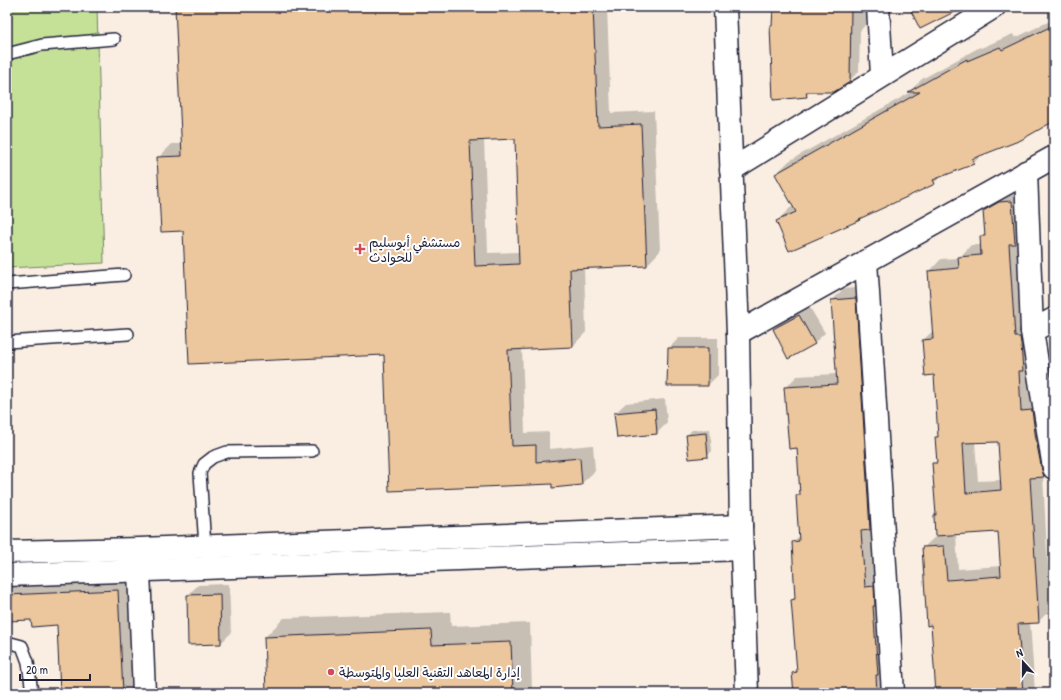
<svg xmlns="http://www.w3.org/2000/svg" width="1061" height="700" font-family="'Patrick Hand','Playpen Sans Arabic',sans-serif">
  <rect width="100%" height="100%" fill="#f9eee1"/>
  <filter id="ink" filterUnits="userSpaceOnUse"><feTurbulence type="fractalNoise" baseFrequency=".025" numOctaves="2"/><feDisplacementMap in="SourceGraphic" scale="8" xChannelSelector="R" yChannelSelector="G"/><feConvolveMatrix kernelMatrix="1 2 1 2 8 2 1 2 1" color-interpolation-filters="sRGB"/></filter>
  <g filter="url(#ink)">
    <polygon fill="#c5e198" stroke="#74826a" points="7,7 97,7 104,263 7,268"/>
    <g fill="#0003" fill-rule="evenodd">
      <path d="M176,7H607L611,113L654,111L660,251L647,265L584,268L586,332L573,346L522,348L525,433L549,432V449L593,445L595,471L581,484L553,483L384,354L184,230L158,158L172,144H182ZM516,138L520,252L488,253L484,139Z"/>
      <polygon points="658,7 698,7 658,11"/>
      <polygon points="774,7 866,7 866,24 860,31 859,71 849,81 811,91 806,96 771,26 773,24"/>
      <polygon points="1054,19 1054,120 982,154 974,163 942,175 934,183 862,217 859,219 789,249 777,221 790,208 794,206 776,174 789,161 913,91 910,91 922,79 980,47 981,48 1013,34 1015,38"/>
      <path d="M1024,190L1054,466L1043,476L1050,610L1038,622H1030L1035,693H937L932,624L923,548L936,536L935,515L937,513L934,464L938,459L936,438L939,435L935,374L923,340L934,330L930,271L941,259L959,258L971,245H981V237L985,232L984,211L996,199L1011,191ZM999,441L1002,480L978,481L975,442ZM999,531L1001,566L958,569L956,534Z"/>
      <polygon points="867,287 889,693 795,693 793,673 797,669 792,600 796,596 793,542 800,535 797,496 801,492 798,447 785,388 797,376 837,374 832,301 843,289"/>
      <polygon points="809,306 825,333 814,343 774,329 784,319"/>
      <polygon points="679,338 718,338 718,375 708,385 668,385 669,348"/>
      <polygon points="665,399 667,423 657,433 618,437 615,413 626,403"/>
      <polygon points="710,429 712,451 707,456 687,435 692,430"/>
      <polygon points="135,572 142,693 61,693 58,624 32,619 7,620 7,590 19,578"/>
      <polygon points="229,584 231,633 221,643 188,595 198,585"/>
      <polygon points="450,612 451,626 530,623 532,693 267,693 265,637 284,618"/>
    </g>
    <g fill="#ecc69c" stroke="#22223b" fill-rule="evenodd">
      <path d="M175,7H593L598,126L641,124L647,266L570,269L573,347L508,350L512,446L536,445V462L580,458L582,485L552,488V484L389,491L384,355L189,364L183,231L161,232L157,157L182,156ZM515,139L519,264L475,266L470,141Z"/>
      <polygon points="773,7 851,7 850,82 834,92 806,92 807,97 773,100 770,26 772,26"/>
      <polygon points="909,7 964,7 920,29"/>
      <polygon points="1054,25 1054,121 1021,140 972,159 974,164 933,180 935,184 859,219 860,220 789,251 776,221 796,212 775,174 920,92 908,92 967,59 967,61 1000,47 1002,50"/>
      <path d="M1012,201L1015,244H1009L1015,337H1020L1021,344L1023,371H1019L1021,411L1032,410L1036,440L1042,470L1044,477L1030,478L1039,623L1018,624L1023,693H936L931,625L927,626L922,547L944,546L947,580L1001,576L998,532L935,536L934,515H936L932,463H937L935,437H938L934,375L925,376L922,340L933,339L928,271L959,268L958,257L981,255L980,236H985L983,211L999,202ZM998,442L1001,490L966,493L963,443Z"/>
      <polygon points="856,298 870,530 861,531 865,587 874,586 875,606 873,606 878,675 876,675 877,693 794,693 792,673 797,672 791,600 795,599 792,542 799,541 796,495 800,495 797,448 789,449 784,387 837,384 831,300"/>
      <polygon points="799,315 815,344 788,359 773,329"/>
      <polygon points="668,348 708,348 708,386 667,386"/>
      <polygon points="655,409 657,434 617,438 614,413"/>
      <polygon points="706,433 708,457 689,459 686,435"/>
      <polygon points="118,590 123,693 60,693 57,625 32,627 31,620 7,621 7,595"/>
      <polygon points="220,594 221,644 188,645 187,595"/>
      <polygon points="431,630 432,645 511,642 513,693 266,693 264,637"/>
    </g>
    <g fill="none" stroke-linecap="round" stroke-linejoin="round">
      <g stroke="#22223b" stroke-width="14">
        <g id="service">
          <polyline points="7,54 42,45 114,39"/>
          <polyline points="7,284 124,275"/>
          <polyline points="7,342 128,334"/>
          <polyline points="205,546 200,473 204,464 213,457 227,452 312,451"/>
          <polyline points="7,642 22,646 28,662 32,693"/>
        </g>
      </g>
      <g stroke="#22223b" stroke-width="25">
        <g id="minor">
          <polyline points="725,7 738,333 741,526 747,693"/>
          <polyline points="878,7 882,75"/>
          <polyline points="731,170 994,7"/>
          <polyline points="1026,172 1032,331 1054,468"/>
          <polyline points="866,261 893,693"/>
          <polyline points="1032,331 1054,319"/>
          <polyline points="738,333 1054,157"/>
          <polyline points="7,552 140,549 741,526"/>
          <polyline points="140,556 139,571 144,693"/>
          <polyline points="7,575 742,549"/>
        </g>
      </g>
      <use href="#service" stroke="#fff" stroke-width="11"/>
      <use href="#minor" stroke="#fff" stroke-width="22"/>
    </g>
  </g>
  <g fill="#d1495b" stroke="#fff" stroke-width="1.5">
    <path d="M358 243h4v4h4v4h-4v4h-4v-4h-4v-4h4z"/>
    <circle cx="331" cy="672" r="4"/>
  </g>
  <g text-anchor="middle" stroke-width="4" stroke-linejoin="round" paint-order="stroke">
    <g font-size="13" fill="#22223b" stroke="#fff" text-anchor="start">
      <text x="369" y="247">مستشفي أبوسليم<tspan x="369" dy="15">للحوادث</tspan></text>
      <text x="339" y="677">إدارة المعاهد التقنية العليا والمتوسطة</text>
    </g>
  </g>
  <rect width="1061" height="700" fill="none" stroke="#fff" stroke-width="24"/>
  <rect x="12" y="12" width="1037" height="676" fill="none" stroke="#22223b" stroke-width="1.5" filter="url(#ink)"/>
  <g transform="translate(1023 662) rotate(339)" stroke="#ffffff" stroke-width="3" paint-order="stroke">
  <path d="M0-3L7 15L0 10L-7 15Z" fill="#22223b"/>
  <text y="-6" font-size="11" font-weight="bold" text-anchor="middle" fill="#22223b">N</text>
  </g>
  <path d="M20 674v6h70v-6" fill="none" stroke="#22223b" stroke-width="2"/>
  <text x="26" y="674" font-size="12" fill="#22223b" stroke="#ffffff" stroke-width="3" paint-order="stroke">20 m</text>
</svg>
